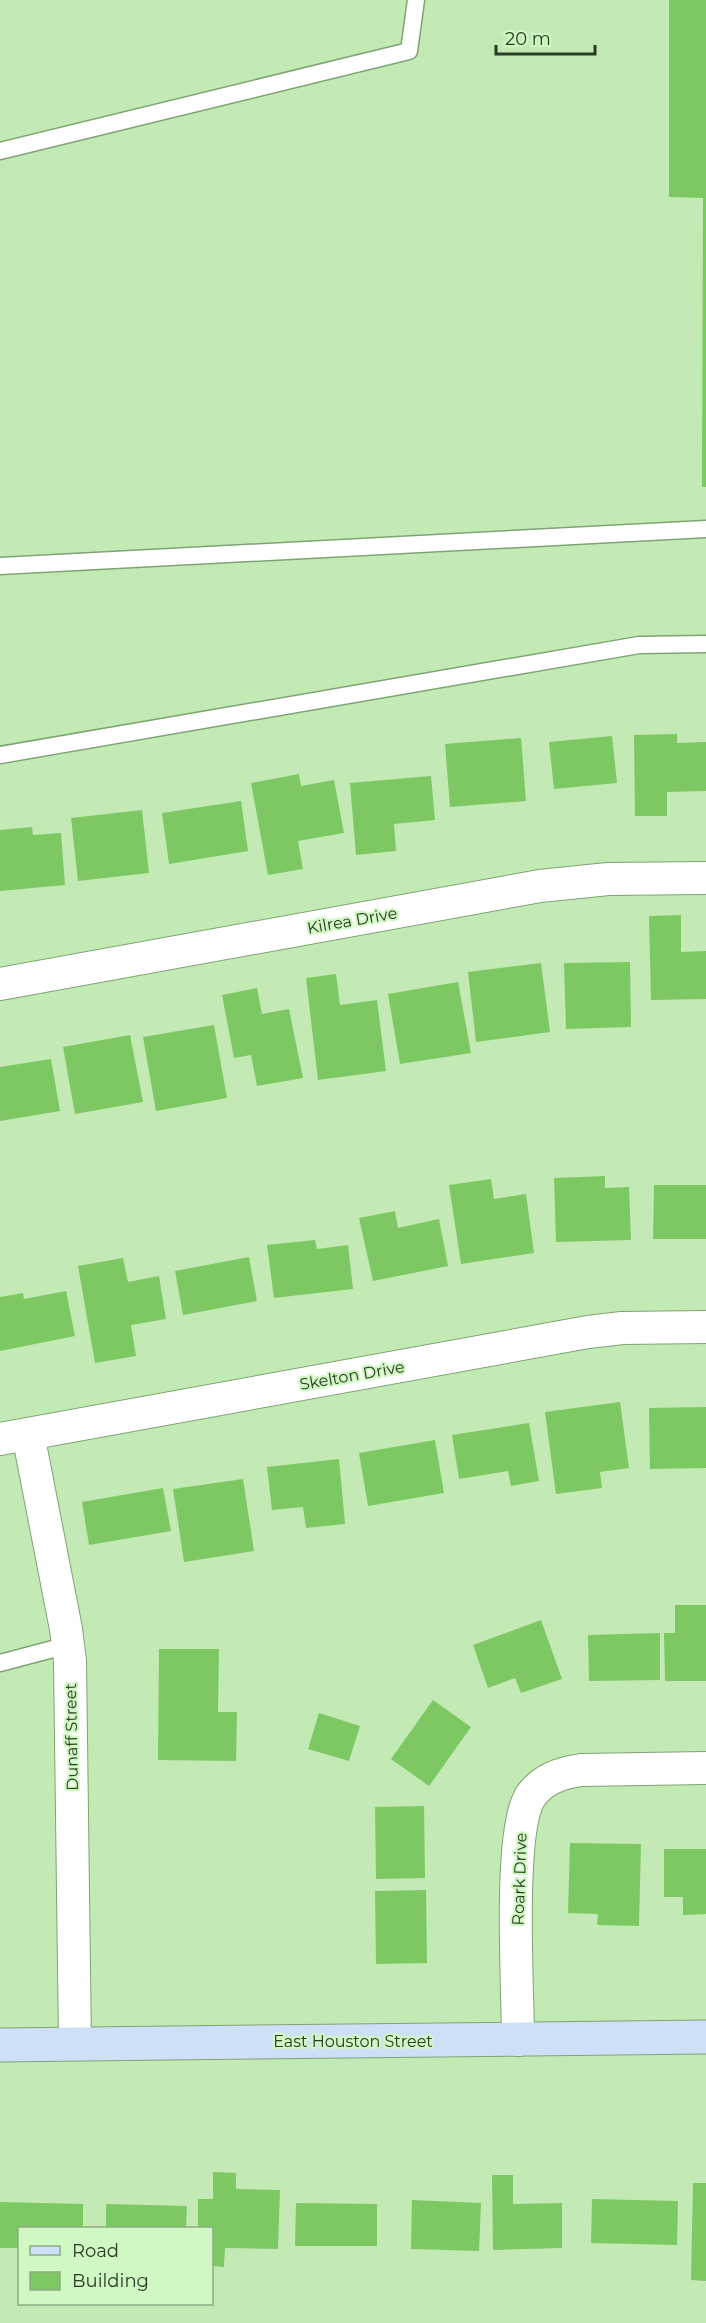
<svg xmlns="http://www.w3.org/2000/svg" width="706" height="2323" font-family="Montserrat,sans-serif">
  <rect width="100%" height="100%" fill="#c3eab5"/>
  <g fill="#7ec863">
    <polygon points="669,0 706,0 706,487 702,487 703,198 669,197"/>
    <polygon points="677,734 677,743 706,742 706,791 667,792 667,816 635,816 634,735"/>
    <polygon points="612,736 617,783 554,789 549,742"/>
    <polygon points="521,738 526,801 450,807 445,744"/>
    <polygon points="299,774 301,786 334,780 344,833 298,841 303,869 268,875 251,783"/>
    <polygon points="431,776 435,820 394,824 396,851 356,855 350,783"/>
    <polygon points="241,801 248,851 169,864 162,813"/>
    <polygon points="142,810 149,873 78,881 71,818"/>
    <polygon points="32,827 33,835 61,833 65,885 0,891 0,830"/>
    <polygon points="681,915 681,952 706,951 706,999 651,1000 649,916"/>
    <polygon points="630,962 631,1027 566,1029 564,963"/>
    <polygon points="541,963 550,1032 476,1042 468,972"/>
    <polygon points="336,974 340,1005 377,1000 386,1071 318,1080 306,978"/>
    <polygon points="458,982 471,1053 400,1064 388,994"/>
    <polygon points="257,988 262,1014 289,1009 303,1078 257,1086 251,1055 234,1058 222,995"/>
    <polygon points="214,1025 227,1098 156,1111 143,1037"/>
    <polygon points="130,1035 143,1102 75,1114 63,1047"/>
    <polygon points="51,1059 60,1111 0,1121 0,1067"/>
    <polygon points="605,1176 605,1188 629,1187 631,1240 556,1242 554,1178"/>
    <polygon points="491,1179 494,1199 526,1194 534,1253 461,1264 449,1185"/>
    <polygon points="654,1185 706,1185 706,1239 653,1239"/>
    <polygon points="395,1211 398,1228 439,1219 448,1266 373,1281 359,1218"/>
    <polygon points="315,1240 317,1249 348,1245 353,1289 274,1298 267,1245"/>
    <polygon points="249,1257 257,1301 183,1315 175,1271"/>
    <polygon points="123,1258 128,1282 159,1276 166,1319 131,1325 136,1356 95,1363 78,1266"/>
    <polygon points="66,1291 75,1336 0,1351 0,1297 23,1293 24,1299"/>
    <polygon points="620,1402 629,1468 600,1472 602,1488 556,1494 545,1412"/>
    <polygon points="706,1407 706,1468 650,1469 649,1408"/>
    <polygon points="529,1423 539,1481 511,1486 508,1471 459,1479 452,1435"/>
    <polygon points="435,1440 444,1493 368,1506 359,1453"/>
    <polygon points="339,1459 345,1524 306,1528 303,1507 272,1510 267,1467"/>
    <polygon points="243,1479 254,1551 184,1562 173,1489"/>
    <polygon points="163,1488 171,1531 89,1545 82,1502"/>
    <polygon points="675,1605 706,1605 706,1681 665,1681 664,1633 675,1633"/>
    <polygon points="541,1620 562,1679 521,1693 515,1678 488,1688 473,1645"/>
    <polygon points="660,1633 660,1680 589,1681 588,1635"/>
    <polygon points="159,1649 219,1649 218,1712 237,1712 236,1761 158,1760"/>
    <polygon points="433,1700 471,1727 429,1786 391,1759"/>
    <polygon points="319,1713 360,1726 349,1761 308,1749"/>
    <polygon points="424,1806 425,1878 376,1879 375,1807"/>
    <polygon points="570,1843 641,1844 639,1926 597,1925 598,1914 568,1913"/>
    <polygon points="664,1849 706,1849 706,1914 683,1915 683,1897 664,1897"/>
    <polygon points="426,1890 427,1963 376,1964 375,1891"/>
    <polygon points="213,2172 236,2173 236,2189 280,2190 278,2249 225,2248 224,2267 212,2266 212,2228 198,2228 198,2199 213,2199"/>
    <polygon points="492,2175 513,2175 513,2204 562,2203 562,2248 493,2250"/>
    <polygon points="693,2183 706,2183 706,2281 691,2280"/>
    <polygon points="592,2199 678,2201 677,2245 591,2243"/>
    <polygon points="412,2200 481,2203 479,2251 411,2249"/>
    <polygon points="0,2202 83,2204 83,2228 20,2228 20,2248 0,2248"/>
    <polygon points="296,2203 377,2204 377,2246 295,2246"/>
    <polygon points="106,2204 187,2206 186,2228 106,2228"/>
  </g>
  <g fill="none" stroke-linecap="round" stroke-linejoin="round">
    <g stroke="#7fa473" stroke-width="19">
      <g id="lane">
        <polyline points="0,151 409,51 416,0"/>
        <polyline points="0,566 706,529"/>
        <polyline points="0,755 639,645 706,644"/>
        <polyline points="0,1663 68,1645"/>
      </g>
    </g>
    <g stroke="#7fa473" stroke-width="34">
      <g id="street">
        <polyline points="0,984 540,886 608,879 706,878"/>
        <polyline points="28,1434 66,1629 70,1661 75,2044"/>
        <polyline points="0,1439 588,1332 622,1328 706,1327"/>
        <path d="M518,2040C518,1990 508,1833 530,1797C542,1779 561,1773 581,1770L706,1768"/>
      </g>
    </g>
    <g stroke="#7fa473" stroke-width="35">
      <polyline id="secondary" points="0,2045 706,2037"/>
    </g>
    <use href="#lane" stroke="#fff" stroke-width="16"/>
    <use href="#street" stroke="#fff" stroke-width="32"/>
    <use href="#secondary" stroke="#cedff8" stroke-width="33"/>
  </g>
  <g text-anchor="middle" stroke-width="4.5" stroke-linejoin="round" paint-order="stroke">
    <g font-size="16" fill="#2a3a25" stroke="#d0f8c2">
      <text transform="translate(352 920) rotate(-10)" y="6">Kilrea Drive</text>
      <text transform="translate(352 1375) rotate(-10)" y="6">Skelton Drive</text>
      <text transform="translate(71 1737) rotate(-91)" y="6">Dunaff Street</text>
      <text transform="translate(519 1879) rotate(-88)" y="6">Roark Drive</text>
      <text x="353" y="2047">East Houston Street</text>
    </g>
  </g>
  <rect x="18" y="2227" width="195" height="78" fill="#d0f8c2" stroke="#8eac83" stroke-width="1.5"/>
  <rect x="30" y="2246" width="30" height="9" fill="#cedff8" stroke="#8eac83" stroke-width="1.5"/>
  <text x="72" y="2257" font-size="18" fill="#2a3a25">Road</text>
  <rect x="30" y="2272" width="30" height="18" fill="#7ec863" stroke="#8eac83" stroke-width="1.5"/>
  <text x="72" y="2287" font-size="18" fill="#2a3a25">Building</text>
  <path d="M496 45v9h99v-9" fill="none" stroke="#2a3a25" stroke-width="3"/>
  <text x="505" y="45" font-size="18" fill="#2a3a25" stroke="#d0f8c2" stroke-width="4.5" paint-order="stroke">20 m</text>
</svg>
